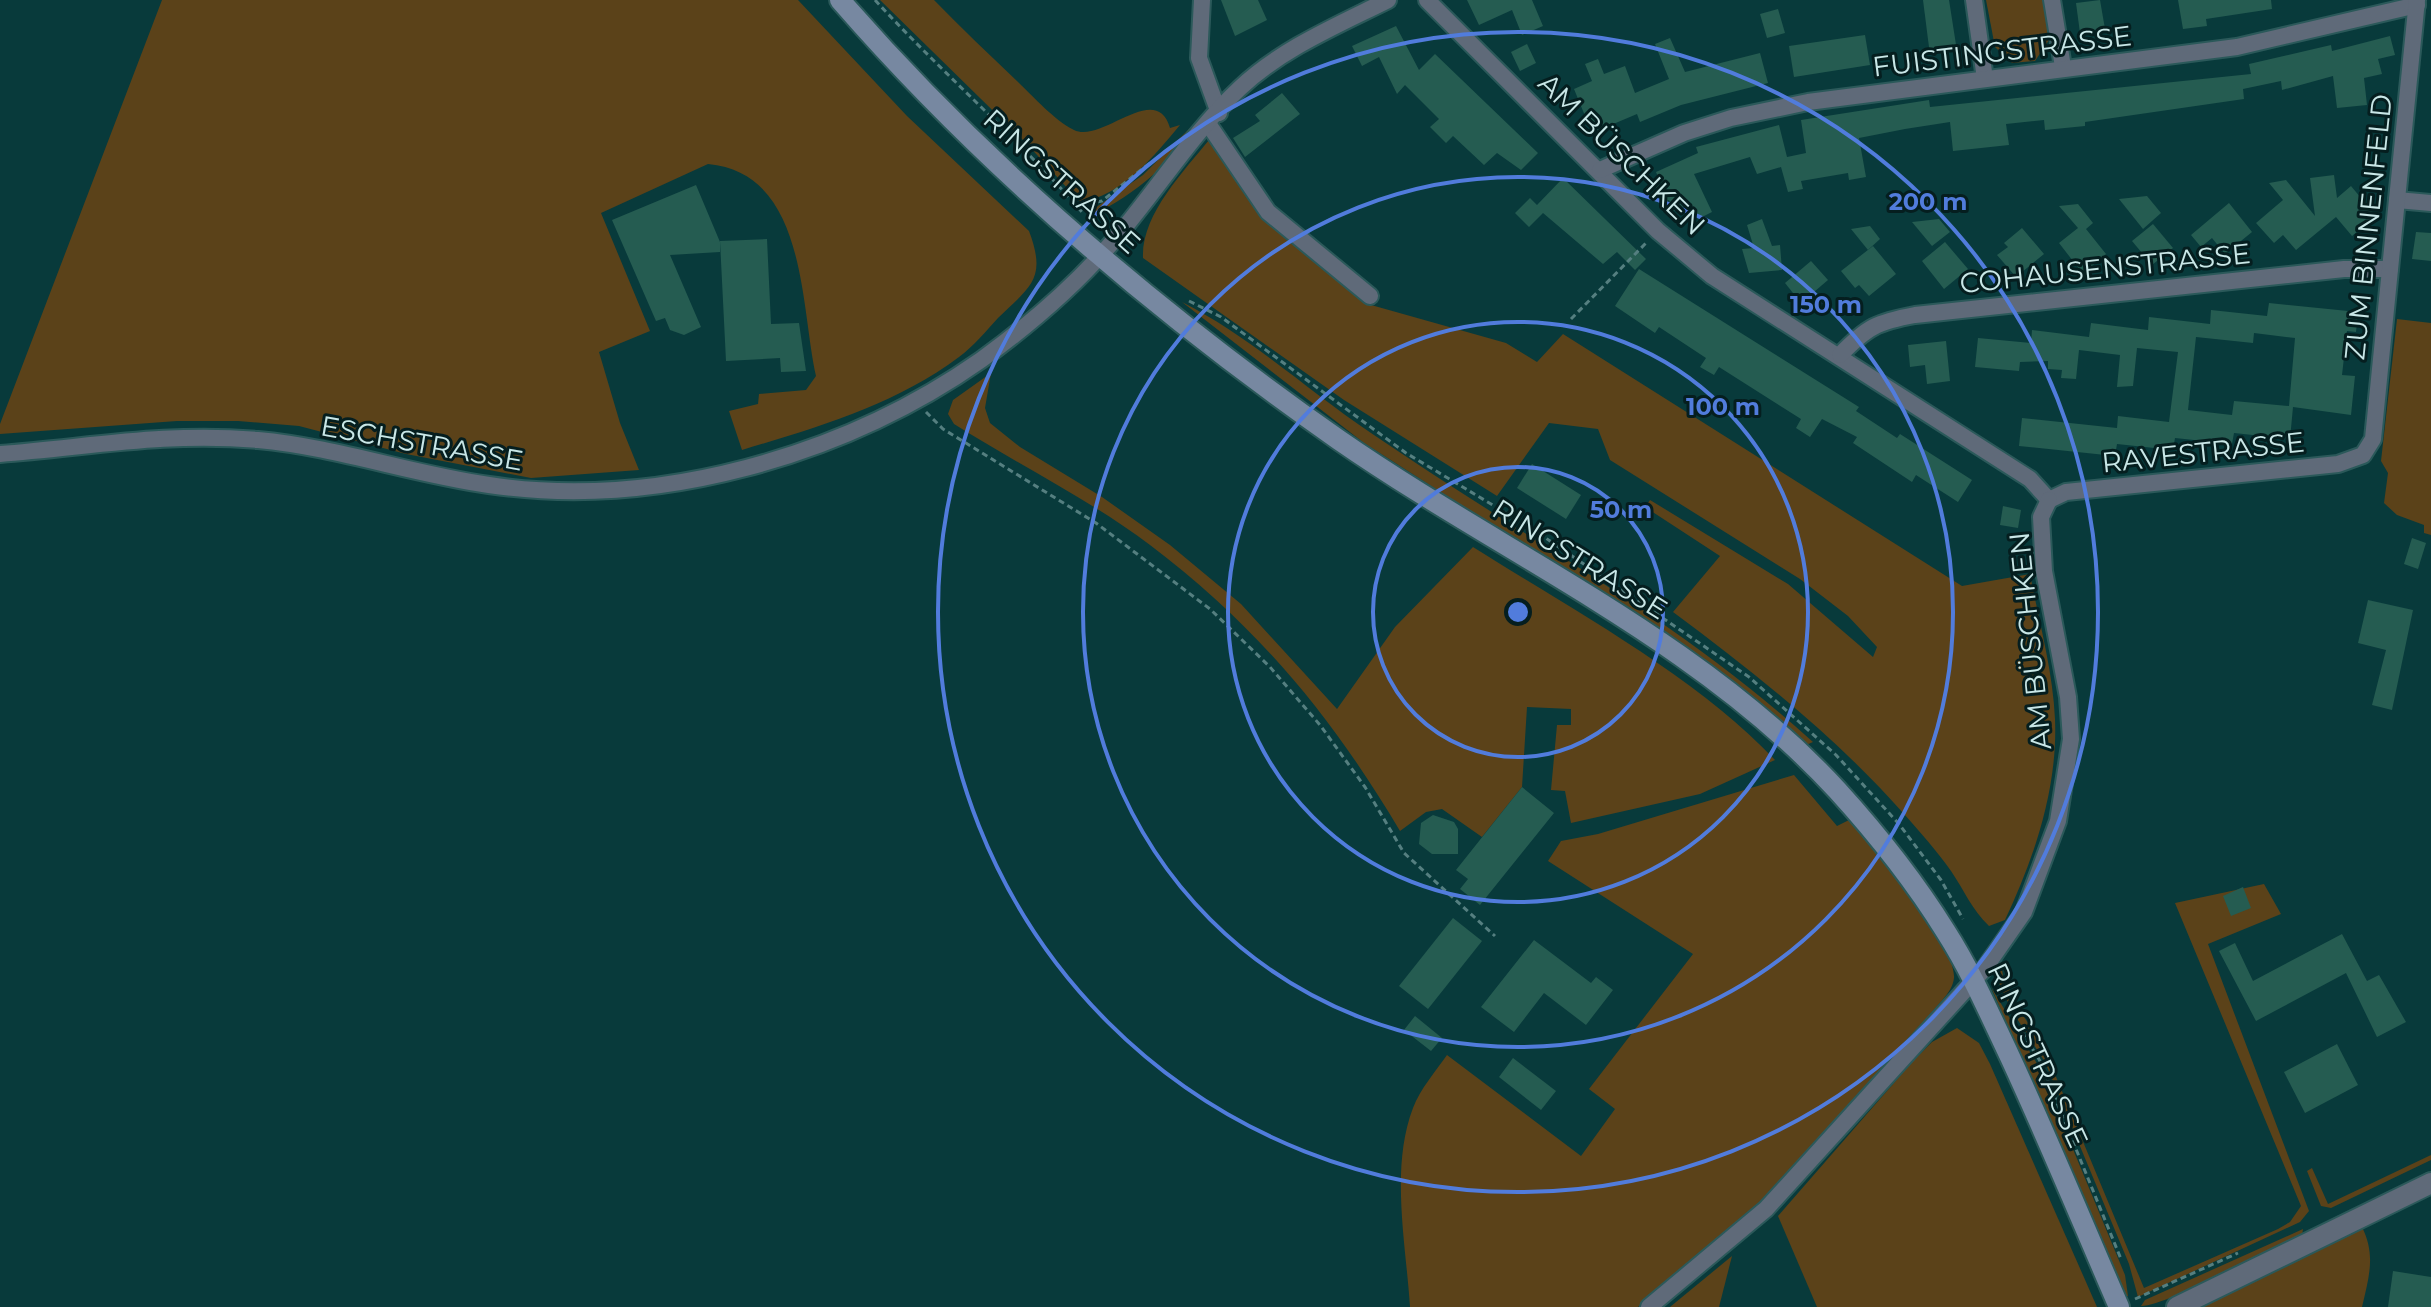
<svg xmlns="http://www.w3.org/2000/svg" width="2431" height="1307" font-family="Montserrat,sans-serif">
  <rect width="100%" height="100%" fill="#083a3b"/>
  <g fill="#5b4219">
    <path d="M162,0H798L907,116L1029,231C1047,279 1031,286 998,318C986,331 974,346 959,357C895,405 818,427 742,450L729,411L758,404L759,394L806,390L816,376C800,305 807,173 708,164L601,213L650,331L599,352L620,423L639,470L531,478L406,454L299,426L238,421H177L0,434V424Z"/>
    <path d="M880,0H934C961,28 990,55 1018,82C1034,97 1054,120 1074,130C1102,144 1156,80 1170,128L1180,125C1155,155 1121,197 1080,202L1027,144Z"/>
    <polygon points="1986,0 2043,0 2049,40 2035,61 2012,63 1995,47"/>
    <path d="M1198,120C1182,155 1130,199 1095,213L1092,210L1143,175Z"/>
    <path d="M1209,140L1258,214L1364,303L1506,343L1537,362L1563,334L1962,586L2030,574C2039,622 2053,671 2055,719C2058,788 2034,859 2005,920L1989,926C1972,910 1964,890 1951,871C1937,851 1920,832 1904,814C1836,737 1755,673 1673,612L1720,556L1645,507L1650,500L1788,584L1873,657L1877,647L1848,616L1800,579L1610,460L1598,429L1549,423L1497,496L1344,400L1143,258C1141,215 1184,171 1209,140Z"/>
    <path d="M1182,302C1251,337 1307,390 1371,433C1523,537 1675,617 1813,742L1806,745L1700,658L1364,443Z"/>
    <polygon points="2397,319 2431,323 2431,535 2424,533 2424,525 2397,515 2384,503 2388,473 2381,461"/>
    <path d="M991,373L985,408L990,423L1020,447L1102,497L1170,545L1241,604L1337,709L1395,627L1473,547C1571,609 1696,676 1775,760L1700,794L1571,823L1565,791L1551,790L1557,725H1571V709L1527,707L1522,787L1482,837L1442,809L1426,812L1400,831C1331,715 1258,627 1150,545C1089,499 1019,465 954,424L948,414L953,400Z"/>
    <path d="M1794,775L1837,826L1851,819C1874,848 1957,945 1954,978C1952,997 1928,1010 1922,1029L1769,1199L1638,1307H1410C1406,1244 1390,1168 1413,1108C1420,1089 1436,1071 1447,1055L1581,1156L1615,1109L1589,1089L1693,954L1548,861L1561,841L1598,834Z"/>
    <polygon points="2264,884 2281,914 2208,944 2309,1211 2300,1222 2138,1297 2129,1264 2045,1062 2012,1011 1993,970 2000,957 2003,976 2019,1009 2044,1048 2144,1288 2278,1229 2290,1222 2301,1206 2175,903"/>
    <polygon points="1991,987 2039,1067 2125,1275 2128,1296 2124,1296"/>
    <polygon points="1957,1028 1979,1043 1990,1064 2097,1307 1817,1307 1778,1216 1913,1061 1932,1042"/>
    <polygon points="2431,1155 2431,1160 2331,1208 2321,1206 2307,1171 2312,1168 2328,1204"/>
    <path d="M2362,1227C2376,1255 2369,1277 2362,1307H2199Z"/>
    <path d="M2303,1229L2302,1236C2274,1249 2163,1307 2141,1306L2145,1300Z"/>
    <polygon points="1732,1256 1719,1307 1670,1307"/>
  </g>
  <g fill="#255c51" fill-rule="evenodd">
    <polygon points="1221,0 1258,0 1267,20 1235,36"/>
    <polygon points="1467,0 1532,0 1543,26 1522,35 1512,10 1479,25"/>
    <polygon points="1923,0 1949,0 1957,51 1930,55"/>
    <polygon points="2100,0 2105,29 2080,33 2076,3"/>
    <polygon points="2178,0 2271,0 2272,9 2206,19 2207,26 2183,29"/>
    <polygon points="1778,9 1785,33 1767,38 1760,14"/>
    <polygon points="1396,26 1419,70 1435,54 1538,153 1521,170 1497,153 1484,165 1453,136 1446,143 1430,127 1439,119 1405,85 1397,94 1379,57 1362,66 1352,46"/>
    <polygon points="1865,35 1870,65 1794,77 1789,46"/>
    <polygon points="2390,36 2395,55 2378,59 2382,74 2364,78 2367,105 2337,108 2333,76 2282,90 2281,81 2243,89 2244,99 2085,122 2085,126 2045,130 2044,120 2006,124 2009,145 1953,151 1950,122 1905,129 1859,138 1866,177 1849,180 1848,173 1801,181 1803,189 1788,192 1781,167 1757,174 1750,157 1694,174 1712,212 1698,219 1691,203 1674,211 1669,200 1662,203 1655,186 1661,184 1656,172 1698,153 1696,147 1779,125 1787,157 1806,153 1801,120 1929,100 1930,107 2251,74 2249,64 2331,45 2332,51"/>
    <polygon points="1670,38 1685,72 1760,53 1768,83 1681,105 1640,122 1637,114 1592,133 1574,89 1592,81 1585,64 1598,59 1604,74 1625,66 1635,93 1669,79 1655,44"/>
    <polygon points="1527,44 1536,63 1520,71 1511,52"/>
    <polygon points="1282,93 1300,114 1245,157 1233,138 1260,121 1255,115"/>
    <polygon points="2334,175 2337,198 2351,186 2376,216 2352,236 2336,217 2296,250 2283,235 2274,243 2256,223 2283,200 2269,183 2286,180 2315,216 2310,178"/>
    <polygon points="1563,178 1646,259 1635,270 1617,252 1603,264 1543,213 1529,227 1515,213 1530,198 1537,205"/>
    <polygon points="696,185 720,242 720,252 670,255 701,327 684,335 670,330 665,318 656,321 612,220"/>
    <polygon points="2147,196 2161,213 2143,229 2119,199"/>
    <polygon points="2229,203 2252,232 2225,254 2212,238 2201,247 2191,235"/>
    <polygon points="2078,204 2093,223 2086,229 2106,254 2083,274 2059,243 2078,228 2059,206"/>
    <polygon points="1762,219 1772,246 1780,245 1782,270 1749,273 1742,249 1754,248 1747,225"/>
    <polygon points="1939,219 1950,232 1932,246 1912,222"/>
    <polygon points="2153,224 2173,248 2152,265 2132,241"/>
    <polygon points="1870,226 1880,239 1868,250 1851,229"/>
    <polygon points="2022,228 2044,254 2016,277 1997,255 2008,247 2004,243"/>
    <polygon points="2416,232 2431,233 2431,261 2412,259"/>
    <polygon points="767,239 771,324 799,323 806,371 781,372 780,358 726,361 720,241"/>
    <polygon points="1945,242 1968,269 1944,289 1922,261"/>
    <polygon points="1873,246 1896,274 1869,296 1859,285 1855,288 1841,271"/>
    <polygon points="1811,261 1828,280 1801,303 1785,283"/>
    <polygon points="1639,269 1859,407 1856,411 1897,438 1900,434 1972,480 1958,502 1916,475 1912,482 1853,443 1857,437 1822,419 1810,437 1796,428 1801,419 1719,367 1714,375 1700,367 1706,358 1659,327 1655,333 1615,306"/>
    <path d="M2269,303L2358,312L2356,332L2347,331L2342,375L2355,376L2351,415L2293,407L2290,439L2234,433L2232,444L2175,438L2173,450L2117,444L2115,456L2019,446L2022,418L2117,428L2118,416L2169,422L2178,352L2137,348L2133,386L2117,387L2120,355L2079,350L2076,379L2061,378L2062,370L2048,369V361L2020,362L2019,371L1975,367L1978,338L2031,343L2032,330L2089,337L2091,323L2148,330L2149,317L2210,324L2211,310L2267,316ZM2254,333L2295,338L2289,406L2234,401L2232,415L2188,410L2196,337L2253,343Z"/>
    <polygon points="1946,341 1950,381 1927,384 1925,365 1910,367 1908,345"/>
    <polygon points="1532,464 1581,495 1566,519 1517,488"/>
    <polygon points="2003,506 2021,510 2018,528 2000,525"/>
    <polygon points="2412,538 2426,543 2418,569 2404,564"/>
    <polygon points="2368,600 2413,610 2392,710 2372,705 2386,650 2358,643"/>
    <polygon points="1522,787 1554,813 1480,905 1460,889 1468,879 1456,870"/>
    <polygon points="1433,815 1454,822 1458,829 1458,854 1432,854 1419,844 1421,823"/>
    <polygon points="2243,887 2251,908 2231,916 2223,896"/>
    <polygon points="1453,918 1482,941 1428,1009 1399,986"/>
    <polygon points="2342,934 2367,981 2379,975 2406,1022 2377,1037 2346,973 2256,1021 2219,951 2235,943 2253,981"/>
    <polygon points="1534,940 1591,983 1596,977 1613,990 1586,1025 1544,993 1514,1032 1481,1007"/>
    <polygon points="1415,1016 1442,1038 1431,1051 1404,1030"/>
    <polygon points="2337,1044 2358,1085 2305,1113 2284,1072"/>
    <polygon points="1513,1058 1556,1091 1541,1110 1499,1077"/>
    <polygon points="2393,1271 2431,1277 2431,1307 2388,1307"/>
  </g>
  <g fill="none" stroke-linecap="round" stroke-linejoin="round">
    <g stroke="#2b595a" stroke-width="20">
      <g id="minor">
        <polyline points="1202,0 1199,58 1219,113"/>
        <polyline points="1427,0 1658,231 1712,276 2030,479 2049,500"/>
        <polyline points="1974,0 1985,79"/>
        <polyline points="2052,0 2063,67"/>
        <polyline points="1209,125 1268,212 1370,296"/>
        <polyline points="1600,170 1684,133 1731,118 1808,102 2237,47 2417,5"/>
        <polyline points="2397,200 2431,203"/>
        <path d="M1840,355C1867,327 1877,322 1915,315L2344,269H2390"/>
        <path d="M0,454C91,447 165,432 258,440C336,447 411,474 489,485C656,510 844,456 981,360C1028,326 1077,284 1115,239C1157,190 1193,132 1240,88C1281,49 1338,25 1388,0"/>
        <polyline points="2049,500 2066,492 2338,464 2363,455 2373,439 2417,0"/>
        <polyline points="1649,1307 1766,1209 1985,968 2024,912 2058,821 2071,739 2068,697 2044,571 2041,517 2049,500"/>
      </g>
    </g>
    <g stroke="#2b595a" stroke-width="24">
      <polyline id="tertiary" points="2177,1307 2431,1183"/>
    </g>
    <g stroke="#2b595a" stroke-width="24">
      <path id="secondary" d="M840,0C985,167 1158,313 1339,440C1505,555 1698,639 1837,790C1877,834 1915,882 1946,932C1971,971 1990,1015 2010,1057C2048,1139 2083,1224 2119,1307"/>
    </g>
    <g stroke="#557f80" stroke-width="3" stroke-dasharray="6 4" stroke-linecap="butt">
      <path d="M875,0C942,73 1017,137 1082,212"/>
      <polyline points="1077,206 1102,201 1151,162"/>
      <polyline points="1189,301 1221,317 1406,453 1531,528 1749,677 1836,755 1899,824 1941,880 1963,919"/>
      <polyline points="1571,319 1647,242"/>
      <polyline points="926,412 943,429 1096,523 1210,609 1270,667 1320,725 1365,787 1404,853 1495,936"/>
      <polyline points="2022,1032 2040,1061 2121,1259"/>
      <polyline points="2135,1299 2238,1253"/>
    </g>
    <use href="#minor" stroke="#5f6a79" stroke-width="16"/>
    <use href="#tertiary" stroke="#5f6a79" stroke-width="20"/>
    <use href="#secondary" stroke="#7788a1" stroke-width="20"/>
  </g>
  <g fill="none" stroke="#517cdc" stroke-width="4">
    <circle cx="1518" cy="612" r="145"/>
    <circle cx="1518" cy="612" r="290"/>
    <circle cx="1518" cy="612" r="435"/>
    <circle cx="1518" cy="612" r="580"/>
  </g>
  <g text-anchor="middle" stroke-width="6" stroke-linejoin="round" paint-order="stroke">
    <g font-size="28" fill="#c9e7e7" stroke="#051e1f">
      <text transform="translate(2002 51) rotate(-7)" y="10">FUISTINGSTRASSE</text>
      <text transform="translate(1622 154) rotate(44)" y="10">AM BÜSCHKEN</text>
      <text transform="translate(1062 181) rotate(42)" y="10">RINGSTRASSE</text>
      <text transform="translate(2368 227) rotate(-84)" y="10">ZUM BINNENFELD</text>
      <text transform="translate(2105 268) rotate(-6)" y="10">COHAUSENSTRASSE</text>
      <text transform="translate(422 443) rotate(10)" y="10">ESCHSTRASSE</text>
      <text transform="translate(2203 452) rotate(-6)" y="10">RAVESTRASSE</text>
      <text transform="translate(1580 559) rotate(32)" y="10">RINGSTRASSE</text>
      <text transform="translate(2030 641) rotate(-96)" y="10">AM BÜSCHKEN</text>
      <text transform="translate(2038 1055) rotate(65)" y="10">RINGSTRASSE</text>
    </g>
  </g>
  <circle cx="1518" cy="612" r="12" fill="#517cdc" stroke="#051e1f" stroke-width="4"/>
  <g font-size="24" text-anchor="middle" font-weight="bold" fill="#517cdc" stroke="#051e1f" stroke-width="6" stroke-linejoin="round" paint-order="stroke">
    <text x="1928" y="210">200 m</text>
    <text x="1826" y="313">150 m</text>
    <text x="1723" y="415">100 m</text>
    <text x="1621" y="518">50 m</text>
  </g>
</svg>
